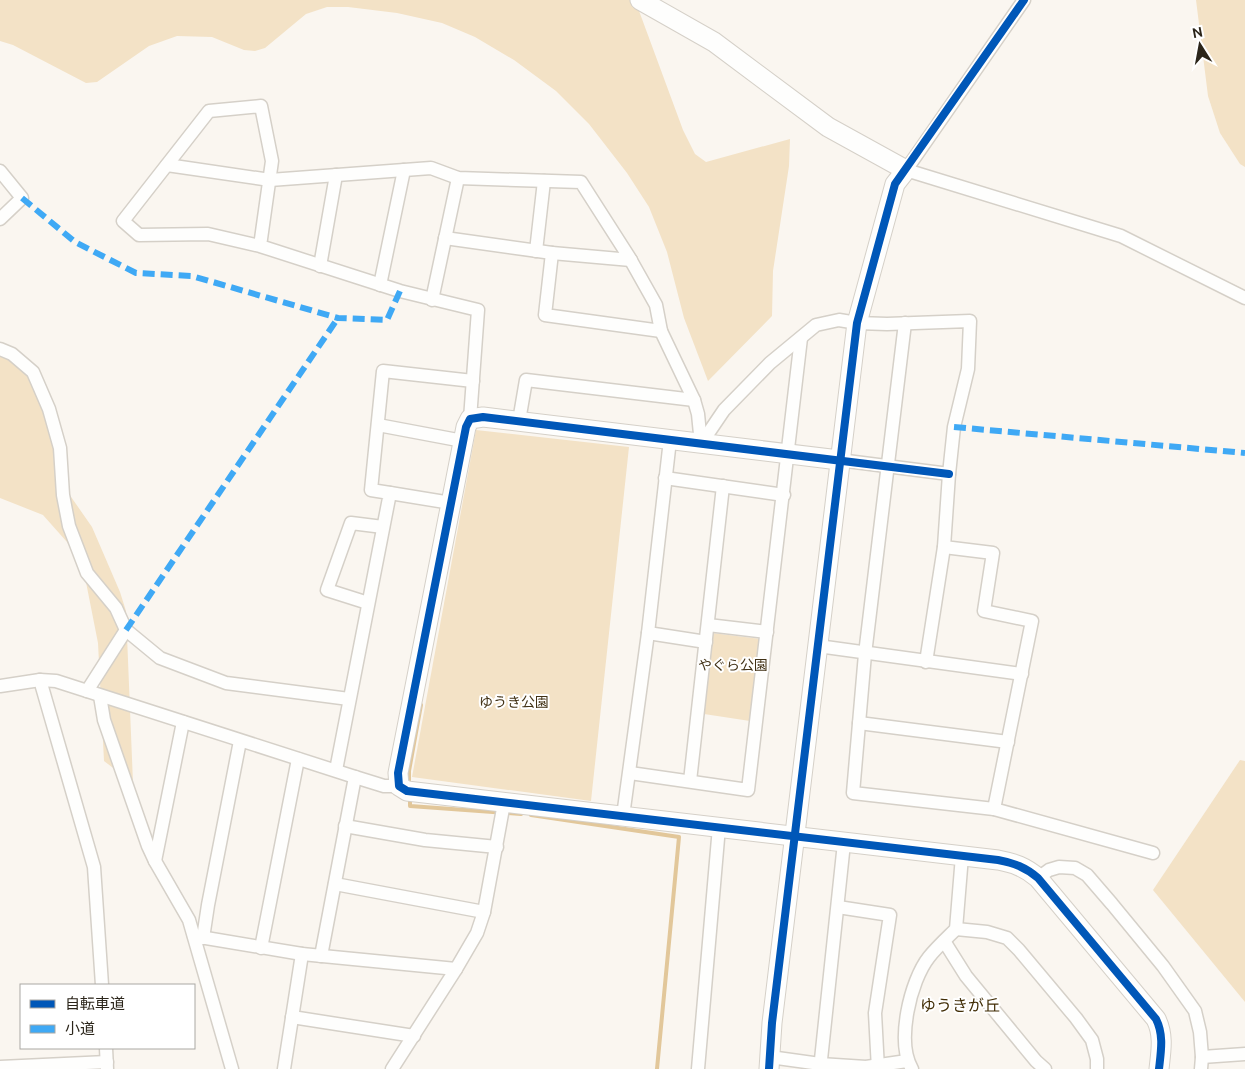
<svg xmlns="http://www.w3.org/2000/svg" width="1245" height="1069" font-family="Ubuntu,'Noto Sans JP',sans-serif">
  <rect width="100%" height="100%" fill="#faf6f0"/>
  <g fill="#f3e2c6">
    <polygon points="0,0 635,0 683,130 695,154 706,162 790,139 789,166 773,271 772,316 708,381 684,318 667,252 649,207 627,173 589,124 556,91 514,60 475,37 442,23 397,13 348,7 327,7 306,14 265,48 255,51 244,50 212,37 177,36 149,46 97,82 86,83 13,45 0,41"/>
    <polygon points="1196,0 1245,0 1245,167 1240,164 1220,133 1208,96"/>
    <polygon points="0,348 26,371 46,395 62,429 69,494 92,527 120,592 126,611 133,783 104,761 98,643 84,572 67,542 43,515 0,498"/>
    <polygon points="476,430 629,447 591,801 412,777"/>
    <polygon points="712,633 761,639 750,721 704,714"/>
    <polygon points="1240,760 1245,761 1245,1002 1153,890"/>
  </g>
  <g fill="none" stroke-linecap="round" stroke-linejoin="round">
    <g stroke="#e2c79a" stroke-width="4">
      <polyline points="409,785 409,771 421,705"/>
      <polyline points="410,797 410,806 521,814"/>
      <polyline points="531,815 679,837 657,1069"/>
    </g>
    <g stroke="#d5d0c8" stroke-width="15">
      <g id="street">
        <polyline points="1024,0 906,170 1121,236 1245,298"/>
        <polyline points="167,165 270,180 431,168 458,178 581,182 629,257 656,305 661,331 694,400 698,414 701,444"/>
        <polyline points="0,171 22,198 0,219"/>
        <polyline points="445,238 552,253 545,315 661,331"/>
        <polyline points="260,246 272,161 261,106 209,111 123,221 139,235 208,234 260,246 400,291 478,310 470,419"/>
        <polyline points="536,251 544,181"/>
        <polyline points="552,253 631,260"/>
        <polyline points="320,266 336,175"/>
        <polyline points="380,285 404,170"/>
        <polyline points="432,300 458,178"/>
        <polyline points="905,323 865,654 853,793 994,809 1153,853"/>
        <polyline points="0,349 12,354 33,372 49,409 60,448 63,495 69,526 87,573 116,608 126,630 160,658 226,683 349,699"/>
        <polyline points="519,421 526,380 694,400"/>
        <polyline points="378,425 463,441"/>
        <polyline points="701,444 724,410 770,363 816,325 839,320 857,323 887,324 970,321 968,369 954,427 949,474 944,547 993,553 984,611 1032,621 994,809"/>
        <polyline points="839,460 949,474"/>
        <polyline points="665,478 784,495"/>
        <polyline points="390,493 451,503"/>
        <polyline points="368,603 327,590 351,523 383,527"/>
        <polyline points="708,625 767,632"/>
        <polyline points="648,633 706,642"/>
        <polyline points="818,646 1022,674"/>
        <polyline points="926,662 944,547"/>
        <polyline points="40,680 94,867 102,985"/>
        <polyline points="0,686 40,680 56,681 355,777 384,786 399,786"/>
        <polyline points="87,691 126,630"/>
        <polyline points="100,696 104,720 148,846 155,861 189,920 232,1069"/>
        <polyline points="859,723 1008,742"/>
        <polyline points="336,770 390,493 371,490 383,371 473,381"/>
        <polyline points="630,773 748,790 801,338"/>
        <polyline points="690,781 723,486"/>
        <polyline points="623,816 648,633 670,440"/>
        <polyline points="345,826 425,840 497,847"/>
        <polyline points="155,861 183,722"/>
        <polyline points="1038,878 1049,870 1059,867 1075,868 1087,875 1112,904 1163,966 1195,1011 1200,1032 1202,1057 1201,1069"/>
        <polyline points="335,884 484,912"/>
        <polyline points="838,907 890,915 875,1013 878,1069"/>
        <polyline points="956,929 987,932 1007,938 1019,950 1076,1018 1092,1040 1097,1059 1097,1069"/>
        <polyline points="194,936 302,954 456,969"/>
        <polyline points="203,938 208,905 240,741"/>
        <polyline points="944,941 966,976 1036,1061 1045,1069"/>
        <polyline points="261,948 298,759"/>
        <polyline points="321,956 355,777"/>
        <polyline points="292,1017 414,1036"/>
        <polyline points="106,1048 107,1069"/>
        <polyline points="770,1057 820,1064 866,1067 907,1061"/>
        <polyline points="1202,1057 1245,1054"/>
        <polyline points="0,1067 107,1062"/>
        <polyline points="284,1069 302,954"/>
        <polyline points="392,1069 456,969 477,933 484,912 504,803"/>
        <polyline points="698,1069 719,827"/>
        <polyline points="820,1069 844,843"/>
        <path d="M912,1069C896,1042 910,981 929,957C937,947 947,938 956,929L962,856"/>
      </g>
    </g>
    <g stroke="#d5d0c8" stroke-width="21">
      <g id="secondary">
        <polyline points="640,0 714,42 828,127 906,170 895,184 857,323 772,1023 769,1069"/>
        <path d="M839,460L483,417L470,419L466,427L398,773L399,786L407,791L998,860C1014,863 1025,867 1038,878L1156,1019C1164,1035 1161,1051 1159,1069"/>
      </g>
    </g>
    <use href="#street" stroke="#fefefd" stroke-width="12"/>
    <use href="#secondary" stroke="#fefefd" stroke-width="19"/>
    <g stroke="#3fa9f5" stroke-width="6" stroke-dasharray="12 6" stroke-linecap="butt">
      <polyline points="22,198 75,242 136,273 192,276 338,318 387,320 400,291"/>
      <polyline points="954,427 1245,453"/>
      <polyline points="126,630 338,318"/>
    </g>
    <g stroke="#fff" stroke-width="11">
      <g id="cycleway">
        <path d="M949,474L483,417L470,419L466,427L398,773L399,786L407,791L998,860C1014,863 1025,867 1038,878L1156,1019C1164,1035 1161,1051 1159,1069"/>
        <polyline points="769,1069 772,1023 857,323 895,184 1024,0"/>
      </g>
    </g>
    <use href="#cycleway" stroke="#0057b8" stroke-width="8"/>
  </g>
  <g text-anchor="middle" stroke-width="4" stroke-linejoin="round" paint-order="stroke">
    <g font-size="14" fill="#413115" stroke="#fff">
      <text x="733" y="670">やぐら公園</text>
      <text x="514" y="707">ゆうき公園</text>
    </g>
    <g font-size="16" fill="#422e07" stroke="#fff">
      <text x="960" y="1011">ゆうきが丘</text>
    </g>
  </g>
  <rect x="20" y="984" width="175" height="65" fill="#ffffff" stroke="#aaa8a3"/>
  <rect x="30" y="1000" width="25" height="8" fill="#0057b8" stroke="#aaa8a3"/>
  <text x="65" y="1009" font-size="15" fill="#2b251a">自転車道</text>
  <rect x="30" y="1025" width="25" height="8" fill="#3fa9f5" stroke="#aaa8a3"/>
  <text x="65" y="1034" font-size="15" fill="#2b251a">小道</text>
  <g transform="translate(1200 45) rotate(349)" stroke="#ffffff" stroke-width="4" paint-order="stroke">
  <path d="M0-4L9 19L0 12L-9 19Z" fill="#2b251a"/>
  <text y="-8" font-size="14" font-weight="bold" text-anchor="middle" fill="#2b251a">N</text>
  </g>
</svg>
